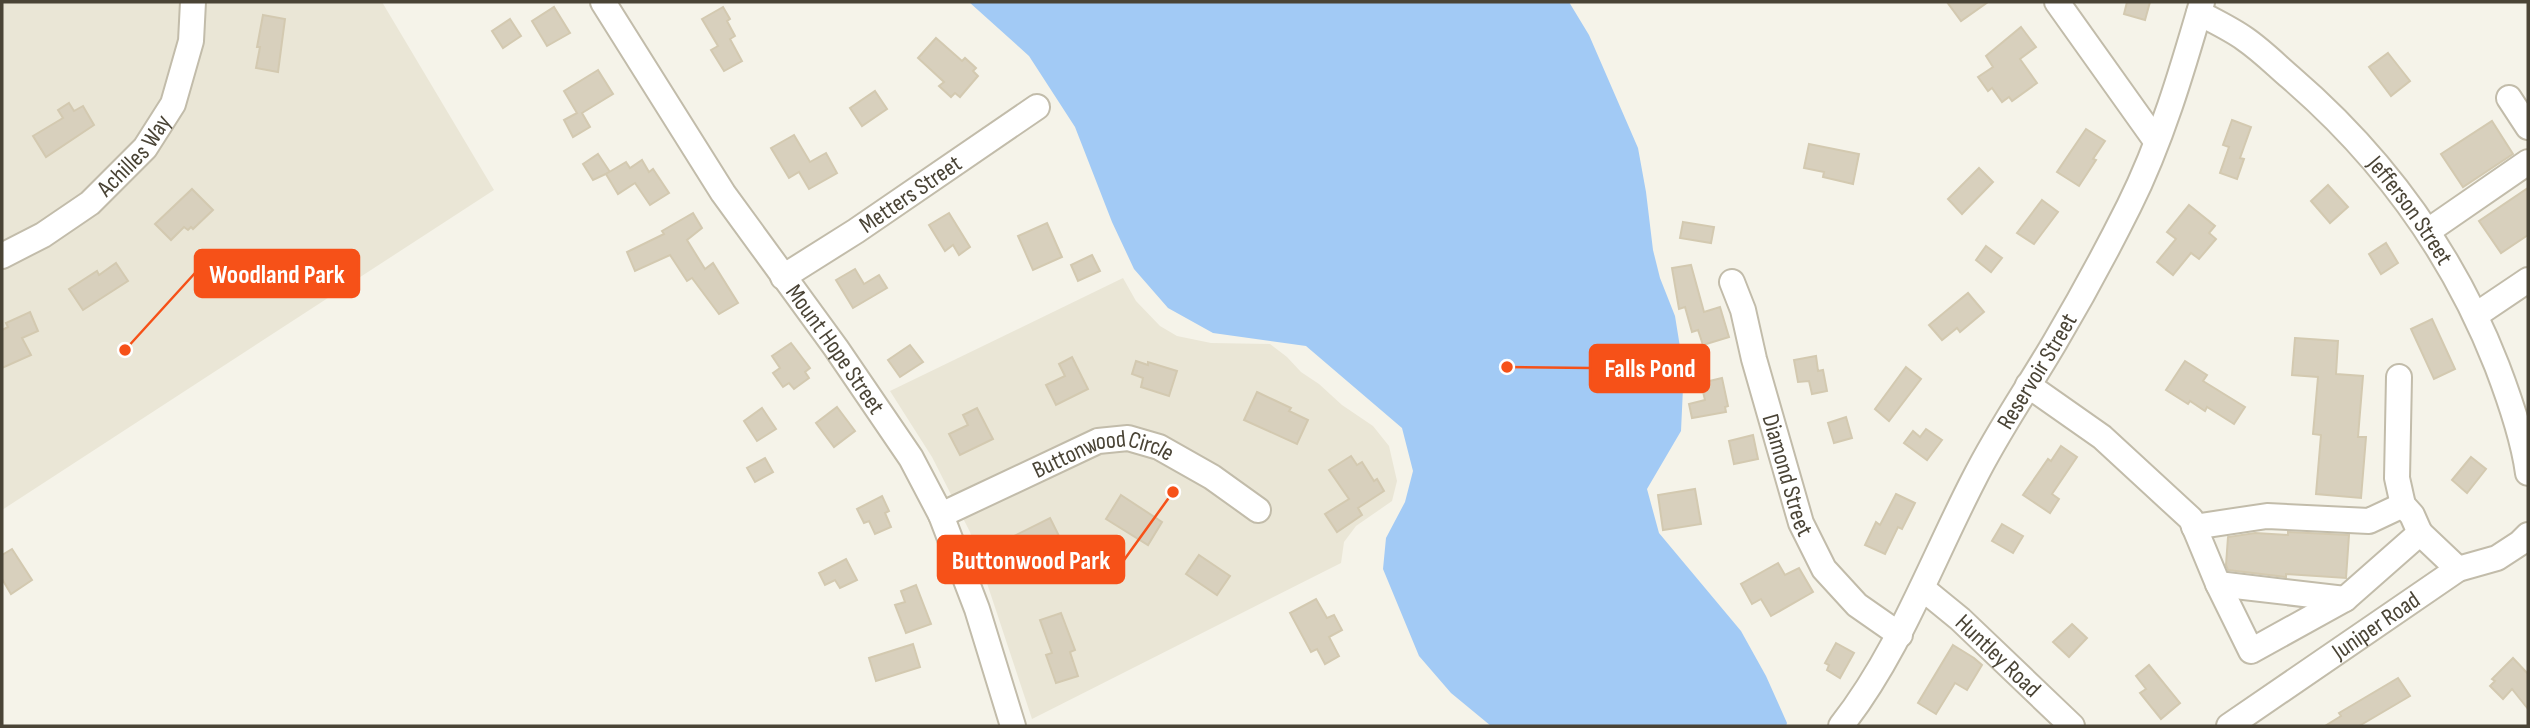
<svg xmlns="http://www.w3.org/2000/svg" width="2530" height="728" font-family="'Sofia Sans Condensed',sans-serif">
  <rect width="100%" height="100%" fill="#f5f3e9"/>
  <g fill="#eae6d6">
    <polygon points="2,2 382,2 494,190 2,510"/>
    <polygon points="1123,278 1136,301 1160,326 1177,336 1211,343 1270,344 1287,357 1301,372 1319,384 1342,405 1373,426 1389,446 1397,481 1392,501 1356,526 1344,542 1341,563 1032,719 970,532 932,457 890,391"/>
  </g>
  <polygon fill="#a2caf5" points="969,2 1569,2 1589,35 1638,148 1646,192 1653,250 1660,278 1675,316 1680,347 1683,388 1681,431 1647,489 1659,533 1741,631 1766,676 1787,723 1786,726 1491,726 1451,693 1419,656 1383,569 1386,538 1405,502 1413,471 1402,428 1306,346 1213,333 1168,308 1134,269 1112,222 1075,127 1029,56"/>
  <g fill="#d8d0bd" stroke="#d3c9b0" stroke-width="2">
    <polygon points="1947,2 1988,2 1961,21"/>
    <polygon points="2127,2 2150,2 2145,20 2124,14"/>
    <polygon points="554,7 570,33 547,46 532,21"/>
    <polygon points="723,7 730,19 727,21 735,36 730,39 742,61 724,71 711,50 718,46 702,19"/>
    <polygon points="263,15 285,19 278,72 256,68 260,47 257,47"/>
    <polygon points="510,19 521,36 503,48 492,31"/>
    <polygon points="2021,27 2036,47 2020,59 2037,83 2012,101 2009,97 2002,102 1992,88 1988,91 1978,77 1993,67 1986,56"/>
    <polygon points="936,38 962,61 965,58 976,68 973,71 978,76 960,97 955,93 951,97 939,86 944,82 918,58"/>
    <polygon points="2388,53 2410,81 2391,96 2369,67"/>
    <polygon points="598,70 613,94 582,113 590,127 573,137 564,120 577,113 564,91"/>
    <polygon points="875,91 887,109 862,126 850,108"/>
    <polygon points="69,103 74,111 83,106 94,125 46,157 33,136 63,118 58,110"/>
    <polygon points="2232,120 2251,127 2240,158 2244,159 2237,179 2220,173 2229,147 2223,145"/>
    <polygon points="2492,121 2513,154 2463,187 2441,154"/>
    <polygon points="2086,129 2105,141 2093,159 2096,160 2079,186 2057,172"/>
    <polygon points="794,135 810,162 826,153 837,173 809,189 799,172 789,178 771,148"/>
    <polygon points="1809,144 1859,154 1853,184 1823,177 1824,172 1804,168"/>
    <polygon points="598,154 610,172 593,180 583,164"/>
    <polygon points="642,160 649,172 653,169 669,193 650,205 635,183 618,194 606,174 626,162 630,168"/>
    <polygon points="1979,168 1993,182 1962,214 1948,199"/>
    <polygon points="2328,185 2348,207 2330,223 2311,201"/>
    <polygon points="2528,188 2528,235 2501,253 2479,221"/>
    <polygon points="192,189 213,210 193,229 191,227 188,230 184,227 171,240 155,224"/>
    <polygon points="2042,200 2058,212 2034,244 2017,233"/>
    <polygon points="2189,205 2215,226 2209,233 2216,239 2199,259 2191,253 2173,275 2157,262 2176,239 2167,232"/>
    <polygon points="693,213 702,228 687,240 705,269 713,263 738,303 719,314 692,278 687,281 670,255 635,271 627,252 664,234 662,231"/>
    <polygon points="949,213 970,247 959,255 953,245 945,251 929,225"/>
    <polygon points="1683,222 1714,227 1711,243 1680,238"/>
    <polygon points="1047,223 1062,257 1033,270 1018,236"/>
    <polygon points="2386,243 2398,263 2381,274 2369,254"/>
    <polygon points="1986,246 2002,258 1991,272 1976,260"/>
    <polygon points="1092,255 1100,271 1078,281 1071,265"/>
    <polygon points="116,263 128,281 83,310 69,289 97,271 99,275"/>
    <polygon points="1691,265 1704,312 1720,307 1729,337 1703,345 1698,330 1692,332 1685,307 1679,309 1672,268"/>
    <polygon points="855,269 864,284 879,275 887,288 853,308 836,280"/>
    <polygon points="1968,293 1984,312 1960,332 1957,328 1942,340 1929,325"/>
    <polygon points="30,312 38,331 22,338 31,355 2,368 2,330 8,327 6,323"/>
    <polygon points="2432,319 2455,369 2434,379 2411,329"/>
    <polygon points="2295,338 2338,341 2336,374 2363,376 2358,437 2366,437 2361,498 2316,494 2321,435 2313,434 2318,377 2292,375"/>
    <polygon points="791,343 810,368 805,372 809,378 794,389 789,383 783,387 773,373 780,368 772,356"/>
    <polygon points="910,345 923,362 900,377 888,360"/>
    <polygon points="1816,356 1818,371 1823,370 1827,391 1812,394 1809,381 1798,382 1794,360"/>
    <polygon points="1072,357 1088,389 1056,405 1046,385 1065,376 1059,364"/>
    <polygon points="1136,361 1148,365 1148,362 1177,371 1169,396 1141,387 1143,378 1132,374"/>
    <polygon points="2185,361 2207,375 2203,381 2245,407 2234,424 2207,407 2205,411 2190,401 2188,404 2166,390"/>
    <polygon points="1906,367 1921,379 1889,421 1875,409"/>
    <polygon points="1722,378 1728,406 1725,407 1726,412 1692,418 1689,404 1705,400 1701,383"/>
    <polygon points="1257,392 1291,408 1289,411 1308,420 1297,444 1244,420"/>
    <polygon points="837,407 855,431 834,447 816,423"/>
    <polygon points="762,408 776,429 757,441 744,421"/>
    <polygon points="977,408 993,439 960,455 949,434 968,425 963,415"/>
    <polygon points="1846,417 1852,438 1834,443 1828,423"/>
    <polygon points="1926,429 1942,440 1927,460 1904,443 1913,431 1920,437"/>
    <polygon points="1753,435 1758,459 1734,464 1729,441"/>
    <polygon points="2061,446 2077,457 2052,494 2059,499 2050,513 2023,495 2048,459 2051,461"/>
    <polygon points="1351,456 1357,465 1362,462 1374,481 1377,479 1384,491 1358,508 1362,515 1337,532 1325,514 1349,499 1329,470"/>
    <polygon points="2471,457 2486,469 2467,493 2452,480"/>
    <polygon points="765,458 773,472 755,482 747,468"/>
    <polygon points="1695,489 1701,524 1663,530 1658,495"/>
    <polygon points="1896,494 1915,503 1902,529 1898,527 1885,554 1865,545 1876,522 1880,525"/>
    <polygon points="1121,495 1162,522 1148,545 1106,519"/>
    <polygon points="882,496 889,511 885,513 891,527 875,534 869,521 864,523 857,509"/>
    <polygon points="1050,518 1061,540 1016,561 1006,540"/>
    <polygon points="2002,524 2023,536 2013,553 1992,541"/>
    <polygon points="2288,532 2349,535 2346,578 2286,574 2286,577 2228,570 2226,565 2228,537 2255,533 2288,535"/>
    <polygon points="12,549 32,580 11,594 2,579 2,555"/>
    <polygon points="1199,555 1230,576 1217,595 1186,574"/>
    <polygon points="846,559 857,580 840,588 835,580 825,585 819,573"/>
    <polygon points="1778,563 1785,575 1799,568 1813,592 1771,616 1761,599 1752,604 1741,584"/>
    <polygon points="916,585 931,624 906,633 895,605 905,602 901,591"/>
    <polygon points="1316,599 1327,618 1334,615 1342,630 1329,637 1339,656 1325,664 1317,649 1311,652 1290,613"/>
    <polygon points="1061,613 1075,650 1070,652 1078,676 1056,683 1046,655 1052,653 1040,620"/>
    <polygon points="2072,624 2087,638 2069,657 2053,642"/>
    <polygon points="1836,643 1854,653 1840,678 1827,670 1829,665 1825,663"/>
    <polygon points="913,644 920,667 876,681 869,658"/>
    <polygon points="1953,645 1974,658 1982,665 1967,690 1955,683 1936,714 1918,703"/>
    <polygon points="2513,658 2528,674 2528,709 2512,689 2503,699 2490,686 2495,681 2492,679"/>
    <polygon points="2149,665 2180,703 2161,719 2140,693 2146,689 2136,676"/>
    <polygon points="2398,678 2410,696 2359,726 2325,726 2341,716 2339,713"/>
  </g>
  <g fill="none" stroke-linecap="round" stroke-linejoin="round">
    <g stroke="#c2bcaa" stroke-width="28">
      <g id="minor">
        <path id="s1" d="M603,2L723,193L836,348L911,458L941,515L977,609L1013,726"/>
        <polyline points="2057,2 2156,141"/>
        <path id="s2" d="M2199,13C2214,21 2231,29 2245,39C2261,50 2275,64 2290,77C2383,157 2452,251 2497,366C2510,400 2523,437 2528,473"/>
        <polyline points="2509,98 2528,127"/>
        <polyline points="2428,231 2528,162"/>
        <path id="s3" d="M2,256L43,235L90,203L145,148L173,104L191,41L193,2"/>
        <path id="s4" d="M783,277L856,231L1037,107"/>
        <path id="s5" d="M1732,282L1743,310L1754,359L1801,523L1824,569L1857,605L1900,635"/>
        <polyline points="2476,315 2528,280"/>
        <polyline points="2399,377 2397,478 2403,505"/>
        <polyline points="2028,385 2102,437 2191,519 2218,584 2251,651 2345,599 2420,533 2458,569"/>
        <path id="s6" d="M941,515L1098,441L1128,438L1159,447L1212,477L1258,510"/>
        <polyline points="2194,527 2267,516 2369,521 2403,505 2412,515 2420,533"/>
        <polyline points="2218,584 2345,599"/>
        <path id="s7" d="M1922,588L1960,619L2072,726"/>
        <path id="s8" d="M1841,726C1899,652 1931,562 1974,479C1998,431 2028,388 2055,342C2081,298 2106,252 2129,206C2161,142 2182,71 2202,2"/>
        <path id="s9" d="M2229,726L2458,569L2497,558L2520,543L2528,535"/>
      </g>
    </g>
    <use href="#minor" stroke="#fff" stroke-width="24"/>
  </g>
  <g text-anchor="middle" stroke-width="7" stroke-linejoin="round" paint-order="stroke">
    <g font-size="24" fill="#4a4436" stroke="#fff">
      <text dy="8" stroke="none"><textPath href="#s3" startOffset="168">Achilles Way</textPath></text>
      <text dy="8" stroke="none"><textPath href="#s4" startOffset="152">Metters Street</textPath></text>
      <text dy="8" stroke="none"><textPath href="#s2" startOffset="292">Jefferson Street</textPath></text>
      <text dy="8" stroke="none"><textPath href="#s1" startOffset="418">Mount Hope Street</textPath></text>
      <text dy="8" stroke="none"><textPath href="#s8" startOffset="406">Reservoir Street</textPath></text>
      <text dy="8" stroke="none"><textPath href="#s6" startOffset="177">Buttonwood Circle</textPath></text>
      <text dy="8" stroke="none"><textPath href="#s5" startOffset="201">Diamond Street</textPath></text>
      <text dy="8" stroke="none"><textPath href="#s9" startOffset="178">Juniper Road</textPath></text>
      <text dy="8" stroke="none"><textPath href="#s7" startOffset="102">Huntley Road</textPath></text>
    </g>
  </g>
  <path fill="none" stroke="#f65118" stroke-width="2.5" d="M125 350L195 273M1507 367L1590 368M1173 492L1124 560"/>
  <g fill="#f65118" stroke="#fff" stroke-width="2.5">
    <circle cx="125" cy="350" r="7"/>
    <circle cx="1507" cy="367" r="7"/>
    <circle cx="1173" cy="492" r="7"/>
  </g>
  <g fill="#f65118" stroke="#f65118" stroke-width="2.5">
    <rect x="195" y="250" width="164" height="47" rx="7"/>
    <rect x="1590" y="345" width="119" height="47" rx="7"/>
    <rect x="938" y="536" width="186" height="47" rx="7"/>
  </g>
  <g font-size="26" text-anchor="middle" font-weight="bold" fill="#fff">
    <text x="277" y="283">Woodland Park</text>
    <text x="1650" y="377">Falls Pond</text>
    <text x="1031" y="569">Buttonwood Park</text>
  </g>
  <rect width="2530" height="728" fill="none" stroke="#4a4436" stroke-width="7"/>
</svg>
